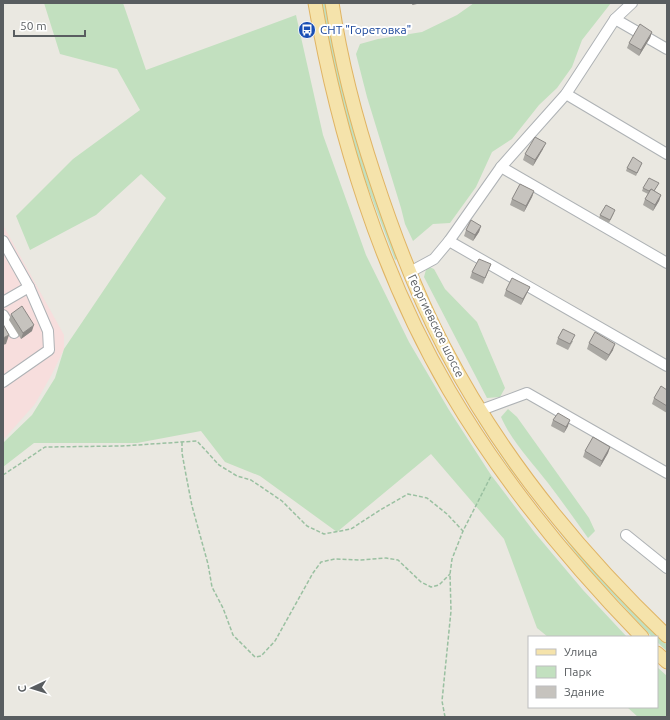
<svg xmlns="http://www.w3.org/2000/svg" width="670" height="720" font-family="Ubuntu,sans-serif">
  <rect width="100%" height="100%" fill="#eae8e1"/>
  <polygon fill="#f7dedd" points="3,225 64,335 64,349 52,374 35,404 3,440"/>
  <g fill="#c2e0bf">
    <polygon points="44,3 123,3 146,70 296,15 323,135 366,255 409,342 449,410 491,475 535,533 583,590 627,637 548,637 537,628 504,539 431,454 337,532 260,476 225,462 201,431 137,443 34,443 3,467 3,443 32,415 55,378 64,349 166,198 141,174 96,215 30,250 16,216 73,159 140,110 117,69 60,54"/>
    <polygon points="322,3 326,3 342,85 363,163 399,258 395,260 359,164 337,86"/>
    <polygon points="474,3 611,3 582,40 572,67 557,88 539,105 512,139 492,152 476,187 450,223 433,224 413,241 405,224 401,208 367,97 356,54 360,44 378,39 422,32 457,15"/>
    <polygon points="427,266 434,269 445,289 477,322 505,388 500,397 487,398 424,277"/>
    <path d="M508,409L517,417L589,518L595,531L588,538C575,520 562,501 548,483C532,462 512,442 501,417Z"/>
    <polygon points="478,418 589,564 625,604 667,645 667,651 657,642 657,637 652,637 586,566 510,469 478,421"/>
    <polygon points="657,667 667,676 667,717 638,717 627,707 657,707"/>
  </g>
  <g fill="none" stroke-linecap="round" stroke-linejoin="round">
    <g stroke="#aeb2b5" stroke-width="12">
      <g id="minor">
        <polyline points="615,19 667,49"/>
        <polyline points="566,94 667,154"/>
        <polyline points="501,167 667,263"/>
        <polyline points="3,241 29,287 48,331 49,350 3,382"/>
        <polyline points="449,241 667,366"/>
        <polyline points="410,272 434,259 449,241 501,167 566,94 615,19 632,3"/>
        <polyline points="3,302 29,287"/>
        <polyline points="3,315 14,333"/>
        <polyline points="481,410 527,393 667,473"/>
        <polyline points="626,535 667,568"/>
      </g>
    </g>
    <g stroke="#e0b464" stroke-width="15">
      <g id="major">
        <path d="M315,3C338,136 381,274 449,390C503,482 568,561 642,637"/>
        <path d="M332,3C341,62 356,120 375,177C394,235 416,293 444,347C500,455 579,552 667,636"/>
        <polyline points="657,653 667,662"/>
      </g>
    </g>
    <g stroke="#9ac0a1" stroke-width="1.5" stroke-dasharray="4 2" stroke-linecap="butt">
      <polyline points="182,442 182,453 186,475 192,506 208,564 212,587 223,608 233,635 255,657 261,656 275,641 313,573 321,562 335,559 361,560 386,558 398,560 421,582 431,587 439,585 450,574"/>
      <polyline points="3,475 45,447 122,446 197,441 219,465 237,476 251,480 282,501 307,526 324,534 351,529 380,510 408,494 427,498 447,514 463,531 491,476"/>
      <polyline points="445,717 442,701 451,611 450,574 452,559 463,531"/>
    </g>
    <use href="#minor" stroke="#fff" stroke-width="10"/>
    <use href="#major" stroke="#f5e3ab" stroke-width="13"/>
  </g>
  <g fill="#aaa8a3">
    <polygon points="652,32 650,38 639,56 627,48 629,43"/>
    <polygon points="543,149 533,166 523,160 525,154"/>
    <polygon points="642,163 636,176 626,171 627,168"/>
    <polygon points="657,186 654,191 661,195 659,201 653,211 643,205 645,199 648,194 642,191 643,188"/>
    <polygon points="534,191 532,197 524,212 510,205 512,199"/>
    <polygon points="614,213 609,223 599,218 600,215"/>
    <polygon points="481,226 479,232 473,241 464,236 466,230"/>
    <polygon points="491,264 483,284 470,278 472,272"/>
    <polygon points="530,287 521,305 504,296 506,290"/>
    <polygon points="11,314 32,331 21,339 9,320"/>
    <polygon points="558,338 573,341 568,350 556,344"/>
    <polygon points="589,343 613,350 606,361 587,349"/>
    <polygon points="667,390 667,413 652,404 654,398"/>
    <polygon points="553,420 568,426 564,433 551,426"/>
    <polygon points="610,447 608,453 600,467 583,457 585,451"/>
  </g>
  <g fill="#8b8885">
    <polygon points="413,3 422,3 412,5"/>
    <polygon points="652,32 650,38 639,56 641,50"/>
    <polygon points="546,143 543,149 533,166 535,160"/>
    <polygon points="534,191 532,197 524,212 526,206"/>
    <polygon points="661,195 659,201 653,211 655,205"/>
    <polygon points="481,226 479,232 473,241 475,235"/>
    <polygon points="530,287 521,305 523,299"/>
    <polygon points="34,325 32,331 21,339 23,333"/>
    <polygon points="9,335 6,344 3,345 3,338"/>
    <polygon points="615,344 613,350 606,361 609,355"/>
    <polygon points="570,420 568,426 564,433 566,427"/>
    <polygon points="610,447 608,453 600,467 602,461"/>
  </g>
  <g fill="#c6c3be" stroke="#8b8885">
    <polygon points="640,24 652,32 641,50 629,43"/>
    <polygon points="535,137 546,143 535,160 525,154"/>
    <polygon points="633,157 642,163 637,173 627,168"/>
    <polygon points="649,178 659,183 654,191 651,189 649,191 643,188"/>
    <polygon points="520,184 534,191 526,206 512,199"/>
    <polygon points="651,189 661,195 655,205 645,199"/>
    <polygon points="606,205 615,210 610,220 600,215"/>
    <polygon points="471,220 481,226 475,235 466,230"/>
    <polygon points="479,259 491,264 485,278 472,272"/>
    <polygon points="512,278 530,287 523,299 506,290"/>
    <polygon points="22,306 34,325 23,333 11,314"/>
    <polygon points="3,324 9,335 3,338"/>
    <polygon points="563,329 575,335 570,344 558,338"/>
    <polygon points="595,332 615,344 609,355 589,343"/>
    <polygon points="661,386 667,390 667,406 654,398"/>
    <polygon points="558,413 570,420 566,427 553,420"/>
    <polygon points="593,437 610,447 602,461 585,451"/>
  </g>
  <defs>
    <g id="bus-disc" transform="scale(0.9)"><circle r="9.5" fill="#1a4fb4" stroke="#fff"/><path d="M-5-6H5V4H4V6H2V4H-2V6H-4V4H-5ZM-3.5-4V0h7V-4ZM-3.5 1.2v1.5H-2V1.2ZM2 1.2v1.5H3.5V1.2Z" fill="#fff"/></g>
  </defs>
  <g fill-rule="evenodd">
    <use href="#bus-disc" x="307" y="30"/>
  </g>
  <g text-anchor="middle" stroke-width="4" stroke-linejoin="round" paint-order="stroke">
    <g font-size="12" fill="#164399" stroke="#fff" text-anchor="start">
      <text x="320" y="34">СНТ "Горетовка"</text>
    </g>
    <g font-size="12" fill="#595d60" stroke="#fff">
      <text transform="translate(436 326) rotate(64)" y="4">Георгиевское шоссе</text>
    </g>
  </g>
  <rect width="670" height="720" fill="none" stroke="#595d60" stroke-width="8"/>
  <rect x="528" y="636" width="130" height="72" fill="#ffffff" stroke="#bdbebf"/>
  <rect x="536" y="649" width="20" height="6" fill="#f5e3ab" stroke="#bdbebf"/>
  <text x="564" y="656" font-size="12" fill="#595d60">Улица</text>
  <rect x="536" y="666" width="20" height="12" fill="#c2e0bf" stroke="#bdbebf"/>
  <text x="564" y="676" font-size="12" fill="#595d60">Парк</text>
  <rect x="536" y="686" width="20" height="12" fill="#c6c3be" stroke="#bdbebf"/>
  <text x="564" y="696" font-size="12" fill="#595d60">Здание</text>
  <g transform="translate(32 688) rotate(266)" stroke="#ffffff" stroke-width="3" paint-order="stroke">
  <path d="M0-3L7 15L0 10L-7 15Z" fill="#595d60"/>
  <text y="-6" font-size="11" font-weight="bold" text-anchor="middle" fill="#595d60">С</text>
  </g>
  <path d="M14 30v6h71v-6" fill="none" stroke="#595d60" stroke-width="2"/>
  <text x="20" y="30" font-size="12" fill="#595d60" stroke="#ffffff" stroke-width="3" paint-order="stroke">50 m</text>
</svg>
